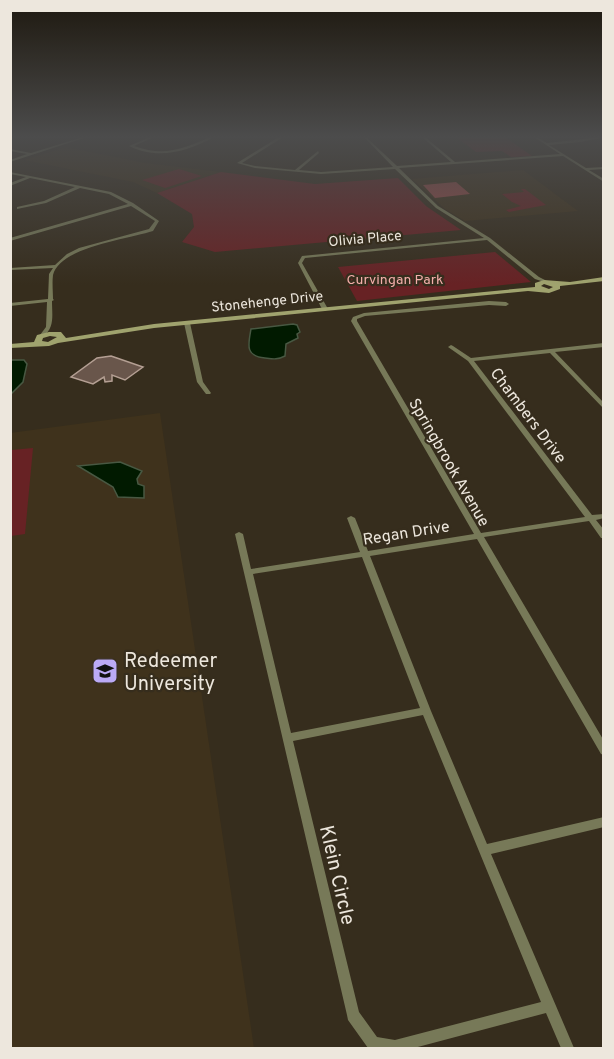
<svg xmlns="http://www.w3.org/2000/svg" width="614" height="1059" font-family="Overpass,sans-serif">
  <rect width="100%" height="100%" fill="#362d1d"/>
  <g fill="#3f321c">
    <polygon points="66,147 145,163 221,172 157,193 133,182 24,160"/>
    <polygon points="523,170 578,211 465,221 445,209 412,179"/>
    <polygon points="160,413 254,1048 11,1048 10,433"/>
  </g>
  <g fill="#672224">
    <polygon points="456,137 505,137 532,156 511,157 502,151 476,152"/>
    <polygon points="179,169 202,176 165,188 142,180"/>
    <polygon points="221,172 315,184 398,178 426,206 461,230 215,252 182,242 194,227 192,214 157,193"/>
    <polygon points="521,189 525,189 546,205 509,212 506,210 521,206 512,202 502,194 524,192"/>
    <polygon points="495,252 531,282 357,301 338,267"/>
    <polygon points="33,448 25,534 11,536 11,450"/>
  </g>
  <polygon fill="#994a48" points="456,182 470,194 435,198 423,185"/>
  <g fill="#011a00" stroke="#485842" stroke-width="1.5">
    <path d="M293,324L297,325L300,332L297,334L298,338L286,344L285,356C277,360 273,359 265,358C245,356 248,345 251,329Z"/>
    <polygon points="10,360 24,360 27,364 23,382 11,394"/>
    <polygon points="120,462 142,471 137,479 138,484 144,486 144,498 118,497 113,487 78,466"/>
  </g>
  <polygon fill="#69564b" stroke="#b49f93" stroke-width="1.5" points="111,356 143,367 125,380 112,375 112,381 105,382 104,377 93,384 71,377 97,358"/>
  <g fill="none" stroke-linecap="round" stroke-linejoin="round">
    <g fill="#777958" fill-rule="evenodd">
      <polygon points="10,137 16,137 10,140"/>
      <polygon points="83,137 87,137 10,162 10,160 27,154 10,151 10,149 31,153"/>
      <path d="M150,137H154L134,146C164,157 183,149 210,137H214C187,152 157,160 129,146Z"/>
      <polygon points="279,137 283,137 242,163 255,166 295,170 318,151 319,153 299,170 321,172 393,167 364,137 366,137 397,166 451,162 422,137 425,137 455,162 560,154 534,137 537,137 547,143 601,137 601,138 580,142 549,145 586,168 604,167 604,169 589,170 604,179 604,182 563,156 399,168 438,206 490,238 539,277 549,282 547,283 535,279 487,240 305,258 302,263 328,309 325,311 322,309 298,263 302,256 484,238 436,208 395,169 321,174 255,168 237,163"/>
      <path d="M10,172L111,192L133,203L159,221L153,231C128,239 60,247 53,275C52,283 53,292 53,299L54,300L52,301C52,316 55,327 43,337L40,335L46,327L47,302L10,306V303L48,299L49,274L53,268L10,270V268L55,265L67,254L79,248L149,229L155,221L131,206L10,241V238L128,204L109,194L80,188L46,203L17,209V207L44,201L75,187L30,178L10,186V183L26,177L10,174Z"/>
      <path d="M489,301L506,302L509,304L506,306L489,305L365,316L357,319V321L481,533L585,517L468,361L448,347L451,345L453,346L471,358L604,343V347L555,352L604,403V409L550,353L474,361L592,515L604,514V518L596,520L604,530V538H601L589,521L484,537L604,741V755L601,754L477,539L370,556L431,711L487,844L604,817V827L491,854L574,1048H561L546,1013L414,1048H368L348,1020L347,1015L235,534L239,532L243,534L251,569L360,552L347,518L351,516L355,518L368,551L474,534L351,321L353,317L364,313ZM362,557L420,708L291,733L253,574ZM423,715L541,1002L395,1040L377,1037L359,1012L293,741Z"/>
      <polygon points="187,321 190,323 203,382 211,393 210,394 206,394 197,382 184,323"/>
    </g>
    <path fill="#a0a36e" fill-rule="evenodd" d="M604,277V281L560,286V289L549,293L528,291L154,328L58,343L49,346L10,348V344L34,342L37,335L49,332H61L66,338L154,324L535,287V283L544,280L570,282ZM544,284L553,287L549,289L541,286ZM50,336L57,337L48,342L42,341L43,338Z"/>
  </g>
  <linearGradient id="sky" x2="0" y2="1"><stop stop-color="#1e1910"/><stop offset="0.48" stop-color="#4c4c4c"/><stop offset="1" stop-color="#4c4c4c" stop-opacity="0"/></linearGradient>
  <rect width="614" height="285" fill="url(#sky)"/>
  <defs>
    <g id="university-square" transform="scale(1.35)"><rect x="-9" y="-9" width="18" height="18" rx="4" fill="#bbaaf6" stroke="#362d1d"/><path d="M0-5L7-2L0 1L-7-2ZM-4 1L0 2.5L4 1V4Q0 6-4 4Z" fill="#111"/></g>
  </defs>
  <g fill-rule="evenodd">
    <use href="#university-square" x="105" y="671"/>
  </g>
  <g text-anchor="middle" stroke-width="4.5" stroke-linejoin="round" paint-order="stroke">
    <g font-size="14" fill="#ede7dd" stroke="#362d1d">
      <text transform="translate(365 238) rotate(-5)" y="5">Olivia Place</text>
      <text transform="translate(267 301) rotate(-6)" y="5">Stonehenge Drive</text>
    </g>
    <g font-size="14" fill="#f4afab" stroke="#362d1d">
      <text x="395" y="284">Curvingan Park</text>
    </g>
    <g font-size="16" fill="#ede7dd" stroke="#362d1d">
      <text transform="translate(529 415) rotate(53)" y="6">Chambers Drive</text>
      <text transform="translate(450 462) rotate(60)" y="6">Springbrook Avenue</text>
      <text transform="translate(406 532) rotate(-9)" y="6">Regan Drive</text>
    </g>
    <g font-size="20" fill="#ede7dd" stroke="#362d1d" text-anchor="start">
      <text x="124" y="667">Redeemer<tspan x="124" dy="23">University</tspan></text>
    </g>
    <g font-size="20" fill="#ede7dd" stroke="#362d1d">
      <text transform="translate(338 875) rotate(77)" y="7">Klein Circle</text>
    </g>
  </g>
  <rect width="614" height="1059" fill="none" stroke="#ede7dd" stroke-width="24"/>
</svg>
